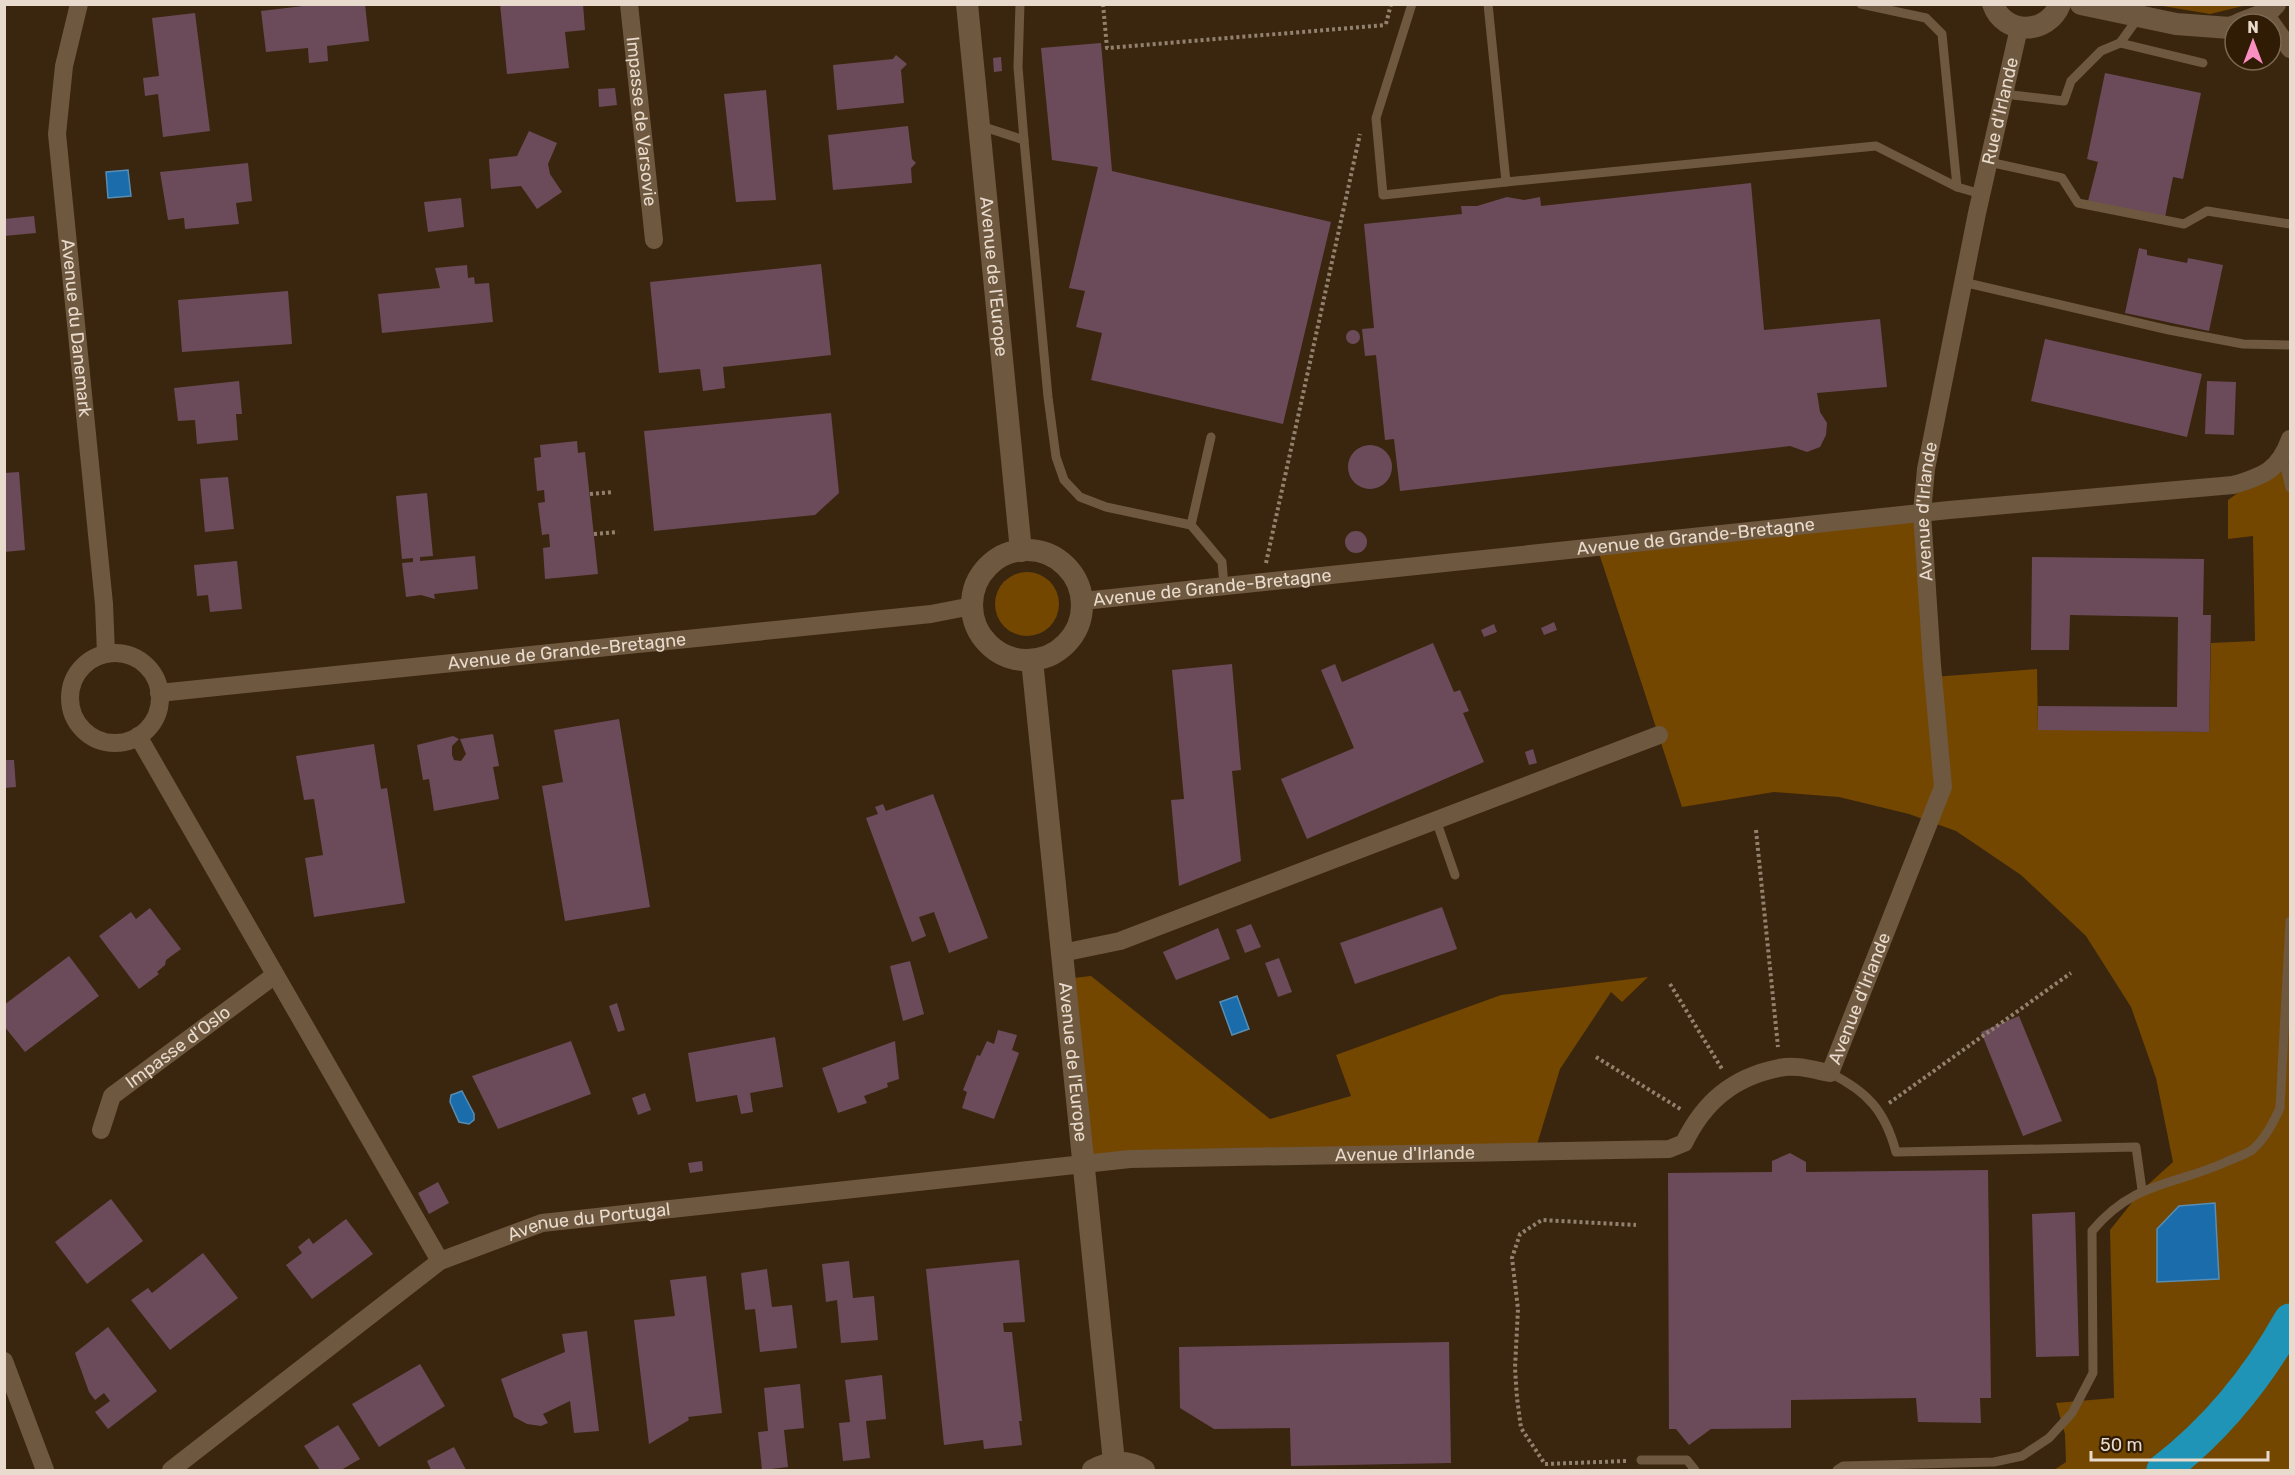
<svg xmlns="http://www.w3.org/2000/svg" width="2295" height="1475" font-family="Rubik,sans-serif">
  <rect width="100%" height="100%" fill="#3a260e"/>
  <g fill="#744701">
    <polygon points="2157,5 2247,4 2247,5 2210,14"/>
    <polygon points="2290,439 2290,1470 2054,1470 2066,1462 2065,1434 2056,1403 2114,1398 2110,1230 2142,1190 2173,1162 2156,1078 2131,1007 2086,936 2021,875 1956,831 1909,814 1839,797 1774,792 1682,807 1597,547 1922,513 1933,677 2037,669 2038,729 2209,732 2211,643 2255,641 2253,536 2228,539 2228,500 2260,477"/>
    <circle cx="1027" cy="604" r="32"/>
    <polygon points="1091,976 1270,1119 1351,1096 1336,1055 1501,995 1648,977 1622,1002 1611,992 1560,1069 1535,1151 1082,1163 1064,979"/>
  </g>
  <g fill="#1a6caa" stroke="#588db4" stroke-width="1.5">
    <polygon points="128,170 131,196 108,198 106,172"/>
    <polygon points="1237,996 1249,1029 1232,1035 1220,1002"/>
    <polygon points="462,1091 474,1114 474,1120 469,1124 459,1122 450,1102 451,1095"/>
    <polygon points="2215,1203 2219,1279 2157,1282 2157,1229 2179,1206"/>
  </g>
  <g fill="#6b4b5a">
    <polygon points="320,4 365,4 369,41 327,46 328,61 309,63 308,48 266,52 261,11"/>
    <polygon points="500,4 583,4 585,30 565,32 569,68 507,74"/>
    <polygon points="195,13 210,131 163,137 158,94 145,96 143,78 159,76 152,18"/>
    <polygon points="1101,43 1112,171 1331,222 1283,424 1091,380 1102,333 1076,327 1085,291 1069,288 1098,167 1052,160 1041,48"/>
    <polygon points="896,55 907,64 901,70 904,103 837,110 833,65 893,59"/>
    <polygon points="1001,57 1002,71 994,72 993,58"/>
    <polygon points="2105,73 2201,93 2183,179 2173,177 2165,217 2088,201 2098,162 2087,159"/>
    <polygon points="615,88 617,105 599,107 598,89"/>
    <polygon points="766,90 776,200 736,202 724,94"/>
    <polygon points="908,126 912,159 916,163 911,168 912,183 833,190 828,135"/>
    <polygon points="529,131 557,143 548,164 550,174 562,192 537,209 521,186 491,189 489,159 517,156"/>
    <polygon points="248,163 252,201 236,203 239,224 185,229 184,218 168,220 160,172"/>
    <polygon points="1751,183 1764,330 1880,319 1887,387 1817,393 1820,412 1827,423 1826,435 1820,447 1807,452 1790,446 1400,491 1394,439 1385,440 1376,355 1365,356 1362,329 1374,328 1364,224 1462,214 1461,206 1477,206 1507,197 1524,200 1540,197 1541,206"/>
    <polygon points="461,198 464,227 428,232 424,202"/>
    <polygon points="34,216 36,233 4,236 4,219"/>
    <polygon points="2139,248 2147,250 2147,255 2187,263 2188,258 2223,265 2209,331 2125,313"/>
    <polygon points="821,264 831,355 723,367 725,388 703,391 700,369 659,373 650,282"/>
    <polygon points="467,265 468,278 474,277 475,284 489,283 493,322 382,333 378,294 440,288 435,268"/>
    <polygon points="288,291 292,344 182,352 178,300"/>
    <circle cx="1353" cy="337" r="7"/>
    <polygon points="2045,339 2202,374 2187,437 2031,401"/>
    <polygon points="239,381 242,414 236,414 238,440 197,444 195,420 178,421 174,388"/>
    <polygon points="2207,381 2236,382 2234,435 2205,434"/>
    <polygon points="831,413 839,493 815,515 654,531 644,431"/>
    <polygon points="577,441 578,453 585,452 598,574 545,579 543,548 550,547 549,534 542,535 538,503 545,502 544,490 537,491 534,458 541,457 540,445"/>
    <circle cx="1370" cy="467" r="22"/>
    <polygon points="19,472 25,550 4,552 4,473"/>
    <polygon points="228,477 234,529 205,532 200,479"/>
    <polygon points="427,493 433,556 420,557 420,561 475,556 478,589 434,594 435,599 421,595 406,597 402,563 413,562 413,558 402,559 396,496"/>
    <circle cx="1356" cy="542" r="11"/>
    <polygon points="2032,557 2204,559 2203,615 2211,615 2209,732 2038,730 2038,706 2177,707 2178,617 2070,615 2069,650 2031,650"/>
    <polygon points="237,561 242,609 210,612 208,595 197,596 194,565"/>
    <polygon points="1554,622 1557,630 1544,635 1541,628"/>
    <polygon points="1494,624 1497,632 1484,637 1481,630"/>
    <polygon points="1433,643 1454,692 1460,690 1469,711 1463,713 1484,762 1307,839 1281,779 1354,748 1321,670 1335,664 1342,682"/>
    <polygon points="1232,664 1241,770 1232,771 1241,861 1179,886 1171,800 1184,799 1172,670"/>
    <polygon points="619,719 650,907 565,921 542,786 563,782 554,730"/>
    <polygon points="493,734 499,766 493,767 499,799 434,811 429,779 423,780 417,745 453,736 459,739 452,746 452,755 454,760 461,761 466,754 460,739"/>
    <polygon points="374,744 381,789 387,788 405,903 314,917 305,858 323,855 314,799 304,800 296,756"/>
    <polygon points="1533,749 1537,763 1529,765 1525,752"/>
    <polygon points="4,760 14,760 16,787 4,788"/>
    <polygon points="933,794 988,938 949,953 934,912 919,917 926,936 912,942 866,818 878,814 875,807 883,804 886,811"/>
    <polygon points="1442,907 1457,949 1355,984 1340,943"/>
    <polygon points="150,908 181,949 166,960 165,965 157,972 159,974 139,989 99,936 131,912 136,919"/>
    <polygon points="1251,924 1261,947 1245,953 1236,930"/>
    <polygon points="1218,928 1230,959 1176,980 1163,952"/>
    <polygon points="69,956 99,996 25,1052 4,1026 4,1005"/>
    <polygon points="1279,958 1292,992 1278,997 1265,963"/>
    <polygon points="910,961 924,1014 903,1021 890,966"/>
    <polygon points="617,1003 625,1030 618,1032 609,1006"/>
    <polygon points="2019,1016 2062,1121 2023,1136 1981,1032"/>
    <polygon points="998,1030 1017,1035 1012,1050 1019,1053 994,1119 962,1108 967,1092 963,1090 977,1055 980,1056 987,1041 994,1044"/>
    <polygon points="775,1037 783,1087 750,1093 753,1112 741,1114 737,1095 696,1102 688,1053"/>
    <polygon points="571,1041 591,1094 498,1129 472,1076"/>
    <polygon points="895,1041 899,1079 887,1083 888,1087 864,1096 867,1103 838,1113 822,1068"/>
    <polygon points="645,1093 651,1110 638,1115 632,1098"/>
    <polygon points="1790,1153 1806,1162 1806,1172 1988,1170 1991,1398 1980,1398 1981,1423 1918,1422 1916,1398 1791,1400 1791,1428 1711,1429 1689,1445 1676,1429 1669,1429 1668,1173 1772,1172 1772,1161"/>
    <polygon points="702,1161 703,1171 690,1173 688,1163"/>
    <polygon points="438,1182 449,1203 429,1214 418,1193"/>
    <polygon points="111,1199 143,1241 87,1284 55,1242"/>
    <polygon points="2075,1212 2079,1356 2036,1357 2032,1214"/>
    <polygon points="346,1219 373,1254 312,1299 286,1265 302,1253 298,1247 309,1238 313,1244"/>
    <polygon points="203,1253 238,1298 170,1350 131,1300 148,1288 152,1293"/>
    <polygon points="1019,1260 1025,1322 1003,1323 1004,1332 1012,1332 1022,1421 1019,1421 1022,1445 984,1449 983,1440 944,1445 926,1269"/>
    <polygon points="849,1261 853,1298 874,1296 878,1340 841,1343 837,1300 826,1302 822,1264"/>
    <polygon points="767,1269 772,1307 792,1305 797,1348 760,1352 755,1309 745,1310 741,1273"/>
    <polygon points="706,1276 722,1413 688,1417 689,1420 649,1444 634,1320 675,1316 670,1280"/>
    <polygon points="108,1327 157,1391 108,1429 95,1412 110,1401 104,1393 95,1400 89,1392 75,1353"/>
    <polygon points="587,1331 599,1431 574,1433 570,1401 543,1414 548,1423 541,1426 527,1424 514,1417 501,1379 565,1352 562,1334"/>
    <polygon points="1449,1342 1451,1463 1291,1466 1290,1428 1214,1429 1180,1408 1179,1347"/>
    <polygon points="420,1364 445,1406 379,1447 352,1404"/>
    <polygon points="882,1375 886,1419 866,1421 870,1458 843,1461 839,1423 850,1422 845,1380"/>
    <polygon points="800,1384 804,1428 784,1430 788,1467 762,1470 758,1432 768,1431 764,1388"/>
    <polygon points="338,1425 360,1459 341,1470 320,1470 304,1446"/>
    <polygon points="454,1447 466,1470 431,1470 427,1461"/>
  </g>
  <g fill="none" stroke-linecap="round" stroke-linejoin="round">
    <g stroke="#92816e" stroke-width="4" stroke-dasharray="3 3" stroke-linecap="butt">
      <polyline points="1103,4 1107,48 1386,25"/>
      <polyline points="1386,24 1391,4"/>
      <polyline points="590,494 613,492"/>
      <polyline points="594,534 618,532"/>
      <polyline points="1266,563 1360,134"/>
      <polyline points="1756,830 1778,1047"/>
      <polyline points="1670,984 1722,1069"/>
      <polyline points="1596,1057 1682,1110"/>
      <polyline points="1889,1103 2071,973"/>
      <polyline points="1626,1461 1545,1464 1521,1428 1517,1398 1515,1368 1518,1309 1512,1258 1520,1234 1542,1220 1636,1225"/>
    </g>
    <g stroke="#6e583f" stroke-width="9">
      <polyline points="1020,4 1018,67 1024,140 1048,397 1056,457 1064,480 1080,497 1106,507 1191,525 1222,562 1224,586"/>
      <polyline points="1412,4 1376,118 1383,195 1506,182"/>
      <polyline points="1488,4 1506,182 1876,146 1957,187 1981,194"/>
      <polyline points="1861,4 1926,18 1942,34 1957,187"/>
      <polyline points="2120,43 2203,63"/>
      <polyline points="2004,94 2064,101 2071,81 2101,51 2120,43 2138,18"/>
      <polyline points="981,126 1024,140"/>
      <polyline points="1989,162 2062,178 2078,203 2184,224 2207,211 2290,224"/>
      <polyline points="1963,282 2169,330 2243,344 2290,345"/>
      <polyline points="2283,459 2290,488"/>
      <polyline points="1191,525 1211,437"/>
      <polyline points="1436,820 1455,875"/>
      <path d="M1830,1073C1868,1092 1885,1111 1896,1152L2136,1147L2142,1190"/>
      <polyline points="1641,1460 1687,1460 1695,1470"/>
      <path d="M1837,1470L1843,1466L1994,1462L2022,1456L2049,1438L2072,1413L2093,1373L2092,1231C2134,1181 2173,1186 2226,1162C2234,1158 2245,1155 2252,1150C2265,1139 2273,1123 2280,1108L2290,921"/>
    </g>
    <g stroke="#6e583f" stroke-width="18">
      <path id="s1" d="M79,4L64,66L57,134L104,604L106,654"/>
      <path id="s2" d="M629,4L654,240"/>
      <polyline points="2265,14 2290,49"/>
      <path id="s3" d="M1083,601L1949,510L2233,485C2264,476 2279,470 2290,439"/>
      <circle cx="115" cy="698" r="45"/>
      <path id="s4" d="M159,693L931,614L972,606"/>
      <polyline points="138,736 440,1261"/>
      <polyline points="1062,953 1120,941 1659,735"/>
      <path id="s5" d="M101,1130L112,1096L275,975"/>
      <polyline points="4,1361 45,1470"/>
      <path id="s6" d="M171,1470L440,1261L542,1223L1130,1159L1669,1149L1684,1143C1704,1102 1733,1077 1779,1068C1795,1064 1814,1070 1830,1073L1943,787L1932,665L1922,513L1926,469L1977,213L2019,28"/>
    </g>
    <g stroke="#6e583f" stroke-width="22">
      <path id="s7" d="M967,4L1021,551"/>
      <path d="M1993,4C2004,36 2048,35 2060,4"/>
      <polyline points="2081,4 2176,24 2230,28 2235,26"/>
      <polyline points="2239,24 2265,14 2275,4"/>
      <circle cx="1027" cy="605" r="55"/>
      <path id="s8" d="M1032,660L1114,1462"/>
      <path d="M1093,1470C1109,1461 1128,1460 1144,1470"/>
    </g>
    <path stroke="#1f94b6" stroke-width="33" d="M2163,1470C2215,1430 2258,1377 2290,1320"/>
  </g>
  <g text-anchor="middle" stroke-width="6" stroke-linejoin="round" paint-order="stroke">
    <g font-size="18" fill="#e8dacc" stroke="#301c04">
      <text dy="6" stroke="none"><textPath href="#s6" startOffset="2766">Rue d'Irlande</textPath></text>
      <text dy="6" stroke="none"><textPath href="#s2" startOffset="118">Impasse de Varsovie</textPath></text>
      <text dy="6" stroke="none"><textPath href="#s7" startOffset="274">Avenue de l'Europe</textPath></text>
      <text dy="6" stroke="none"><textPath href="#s1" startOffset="327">Avenue du Danemark</textPath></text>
      <text dy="6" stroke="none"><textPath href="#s6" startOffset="2358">Avenue d'Irlande</textPath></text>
      <text dy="6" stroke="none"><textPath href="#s3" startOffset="616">Avenue de Grande-Bretagne</textPath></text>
      <text dy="6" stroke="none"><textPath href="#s3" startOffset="130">Avenue de Grande-Bretagne</textPath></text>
      <text dy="6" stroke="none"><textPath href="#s4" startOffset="410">Avenue de Grande-Bretagne</textPath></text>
      <text dy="6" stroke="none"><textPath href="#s6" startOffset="1854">Avenue d'Irlande</textPath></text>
      <text dy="6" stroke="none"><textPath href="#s5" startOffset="118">Impasse d'Oslo</textPath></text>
      <text dy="6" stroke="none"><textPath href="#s8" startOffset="404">Avenue de l'Europe</textPath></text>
      <text dy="6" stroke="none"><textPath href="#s6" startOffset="1316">Avenue d'Irlande</textPath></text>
      <text dy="6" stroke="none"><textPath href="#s6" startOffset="496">Avenue du Portugal</textPath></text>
    </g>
  </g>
  <rect width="2295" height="1475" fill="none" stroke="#e8dacc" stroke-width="12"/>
  <g transform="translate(2253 42)"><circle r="28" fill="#301c04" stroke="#7a6854" stroke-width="1.5"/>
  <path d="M0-4.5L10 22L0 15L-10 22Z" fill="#fc8fc2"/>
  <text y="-9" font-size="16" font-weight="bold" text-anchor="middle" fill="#e8dacc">N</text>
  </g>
  <path d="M2091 1451v9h177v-9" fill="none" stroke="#e8dacc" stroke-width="3"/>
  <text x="2100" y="1451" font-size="18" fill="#e8dacc" stroke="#301c04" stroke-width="4.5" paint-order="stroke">50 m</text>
</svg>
